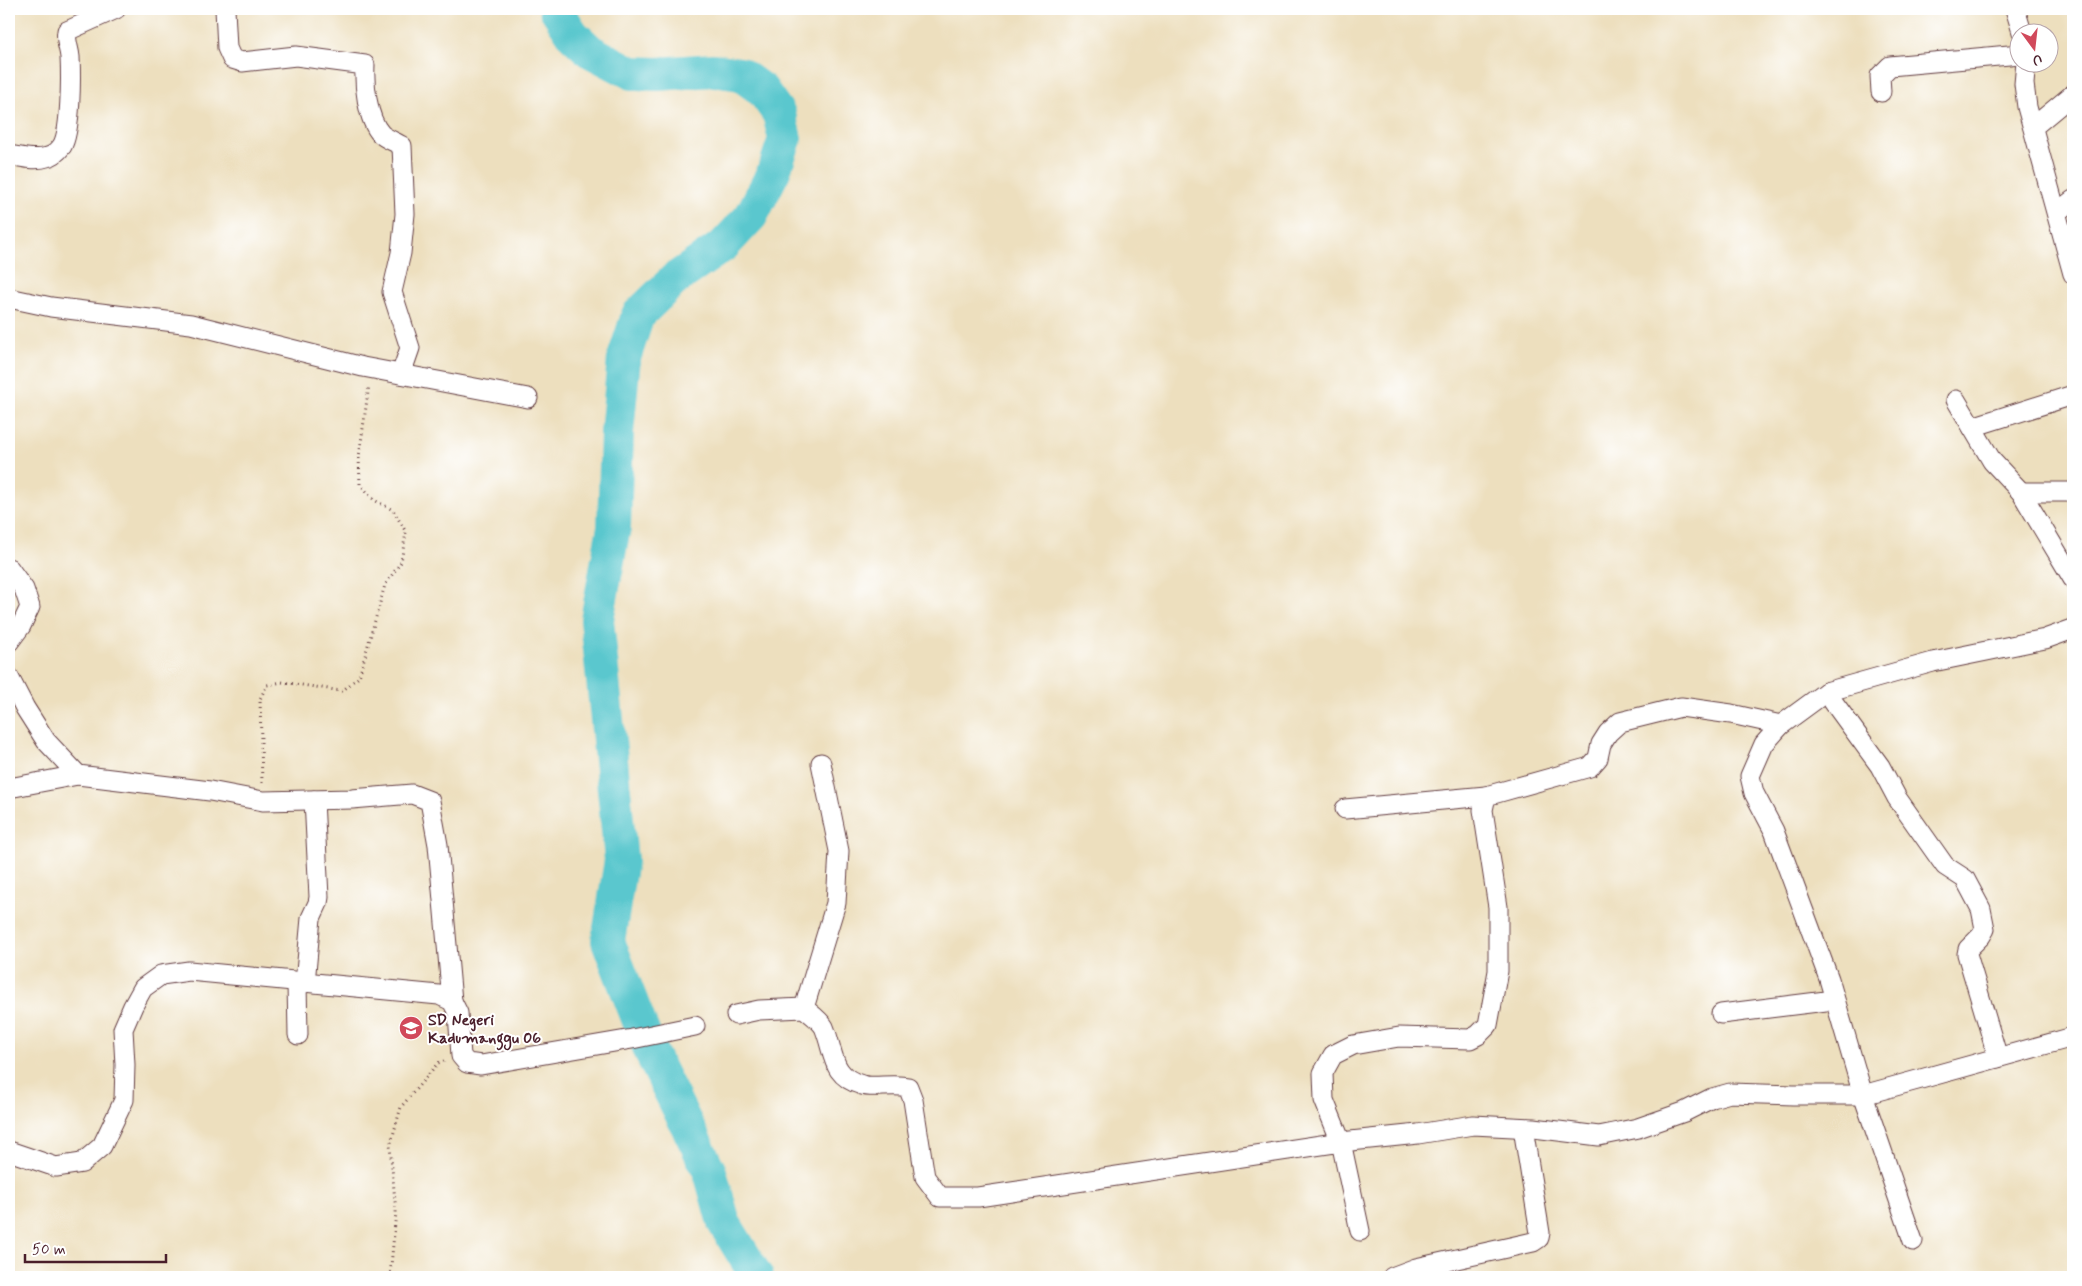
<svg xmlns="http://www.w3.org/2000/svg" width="2082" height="1286" font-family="Mynerve,sans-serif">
  <rect width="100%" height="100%" fill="#fff"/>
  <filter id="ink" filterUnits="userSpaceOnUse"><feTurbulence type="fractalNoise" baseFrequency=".02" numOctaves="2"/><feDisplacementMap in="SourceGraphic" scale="10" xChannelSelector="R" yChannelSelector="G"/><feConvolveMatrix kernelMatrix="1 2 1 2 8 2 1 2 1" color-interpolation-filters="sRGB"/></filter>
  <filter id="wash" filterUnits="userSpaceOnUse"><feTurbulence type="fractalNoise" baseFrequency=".0096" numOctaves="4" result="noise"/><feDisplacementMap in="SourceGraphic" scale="20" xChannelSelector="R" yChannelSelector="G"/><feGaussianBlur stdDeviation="1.12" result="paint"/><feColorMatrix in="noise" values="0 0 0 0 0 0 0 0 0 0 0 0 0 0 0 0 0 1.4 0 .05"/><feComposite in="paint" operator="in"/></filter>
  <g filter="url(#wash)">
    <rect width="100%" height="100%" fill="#eddfbe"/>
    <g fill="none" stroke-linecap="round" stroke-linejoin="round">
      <polyline stroke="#5ac7ce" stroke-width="34" points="556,9 573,35 590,51 632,73 658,74 713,70 740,74 762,90 779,114 785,139 774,171 751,216 724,245 675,279 638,315 624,358 617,433 614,527 597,620 621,860 608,941 652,1055 710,1172 724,1223 757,1277"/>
    </g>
  </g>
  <g filter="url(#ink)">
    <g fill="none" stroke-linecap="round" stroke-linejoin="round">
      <g stroke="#623c41" stroke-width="21">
        <g id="minor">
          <path d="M225,9L227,48L232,59L242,62L296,56L365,65C364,84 367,119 381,134C386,139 396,142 402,146L405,214L401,253L392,292L410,348L401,374"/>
          <polyline points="2015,9 2022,32"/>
          <polyline points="2026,62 2024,84 2027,107 2073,274"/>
          <polyline points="1881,92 1880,76 1890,66 2020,54"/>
          <polyline points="2038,123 2073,94"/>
          <path d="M9,155C20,157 36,161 47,157C53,156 59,150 62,146C71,131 71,76 70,57C69,47 65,41 67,31L116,9"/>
          <polyline points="2064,207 2073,200"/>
          <polyline points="9,298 51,307 191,324 363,367 528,398"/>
          <polyline points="1956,400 1992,461 2021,492 2073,579"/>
          <polyline points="1972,427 2073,395"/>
          <polyline points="2021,492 2073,492"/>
          <polyline points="9,568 24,589 30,607 21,626 9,642"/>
          <polyline points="9,677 25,708 46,741 78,775"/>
          <polyline points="1826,692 1880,766 1897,798 1945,866 1965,879 1981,909 1985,929 1981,936 1968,949 1967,954 1998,1058"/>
          <polyline points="9,788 78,775 210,791 263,801 352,799 412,794 430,801 438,845 452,1001"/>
          <polyline points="1345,809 1486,796"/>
          <polyline points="297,983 298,1035"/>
          <polyline points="305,983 311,918 318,903 319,897 314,800"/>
          <polyline points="804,1008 836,903 839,851 821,763"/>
          <polyline points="1721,1014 1834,1000"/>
          <path d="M736,1015L759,1010L804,1008C810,1013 820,1020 824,1027C835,1053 830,1076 862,1085C874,1089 892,1083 908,1087L913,1100L925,1177L940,1197H978L1341,1142L1418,1134L1473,1125L1534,1128L1599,1136L1638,1128L1684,1112L1712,1098L1730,1093L1793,1095H1863L2073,1037"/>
          <polyline points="9,1151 56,1167 82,1163 102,1146 124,1100 125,1065 123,1029 133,1006 143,988 161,975 189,971 439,995 452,1001 458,1013 461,1056 467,1063 481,1065 632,1039 695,1026"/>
          <polyline points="1360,1231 1341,1142 1324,1100 1323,1073 1333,1055 1353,1045 1399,1037 1470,1039 1478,1035 1488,1025 1498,971 1498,907 1483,810 1486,796 1590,767 1598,758 1601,744 1608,733 1620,722 1681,707 1731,714 1781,725"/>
          <polyline points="1913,1241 1863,1095 1829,979 1774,831 1754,793 1750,776 1764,744 1781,725 1826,692 1933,662 2045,639 2073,629"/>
          <polyline points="1392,1277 1416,1268 1533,1242 1539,1238 1540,1233 1523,1128"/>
        </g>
      </g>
      <g stroke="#623c41" stroke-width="3" stroke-dasharray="1 4" stroke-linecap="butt">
        <polyline points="262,783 260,699 267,685 282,682 342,691 359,677 385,585 401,562 406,532 393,510 374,500 360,484 359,457 369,385"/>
        <polyline points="390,1277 396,1212 390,1146 401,1107 438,1063 444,1061"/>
      </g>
      <use href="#minor" stroke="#fff" stroke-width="19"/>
    </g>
  </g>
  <defs>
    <g id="school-disc" transform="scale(1.25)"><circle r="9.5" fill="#d1495b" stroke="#fff"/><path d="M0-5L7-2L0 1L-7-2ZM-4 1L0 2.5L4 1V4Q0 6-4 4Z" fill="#fff"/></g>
  </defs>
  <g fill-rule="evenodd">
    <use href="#school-disc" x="411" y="1028"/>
  </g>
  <g text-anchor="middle" stroke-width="4" stroke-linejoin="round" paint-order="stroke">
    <g font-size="16" font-weight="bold" fill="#4a1f2b" stroke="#fff" text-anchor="start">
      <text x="428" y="1025">SD Negeri<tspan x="428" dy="18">Kadumanggu 06</tspan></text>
    </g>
  </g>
  <rect width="2082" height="1286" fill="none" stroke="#fff" stroke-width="30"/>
  <g transform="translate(2034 48) rotate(165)"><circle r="24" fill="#ffffff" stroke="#b7a5aa"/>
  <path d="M0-4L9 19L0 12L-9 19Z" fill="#d1495b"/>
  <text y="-8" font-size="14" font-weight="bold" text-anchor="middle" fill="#4a1f2b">U</text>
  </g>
  <path d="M25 1254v8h141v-8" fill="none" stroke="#4a1f2b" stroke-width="2.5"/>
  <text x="32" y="1254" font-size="15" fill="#4a1f2b" stroke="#ffffff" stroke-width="4" paint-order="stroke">50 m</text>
</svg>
